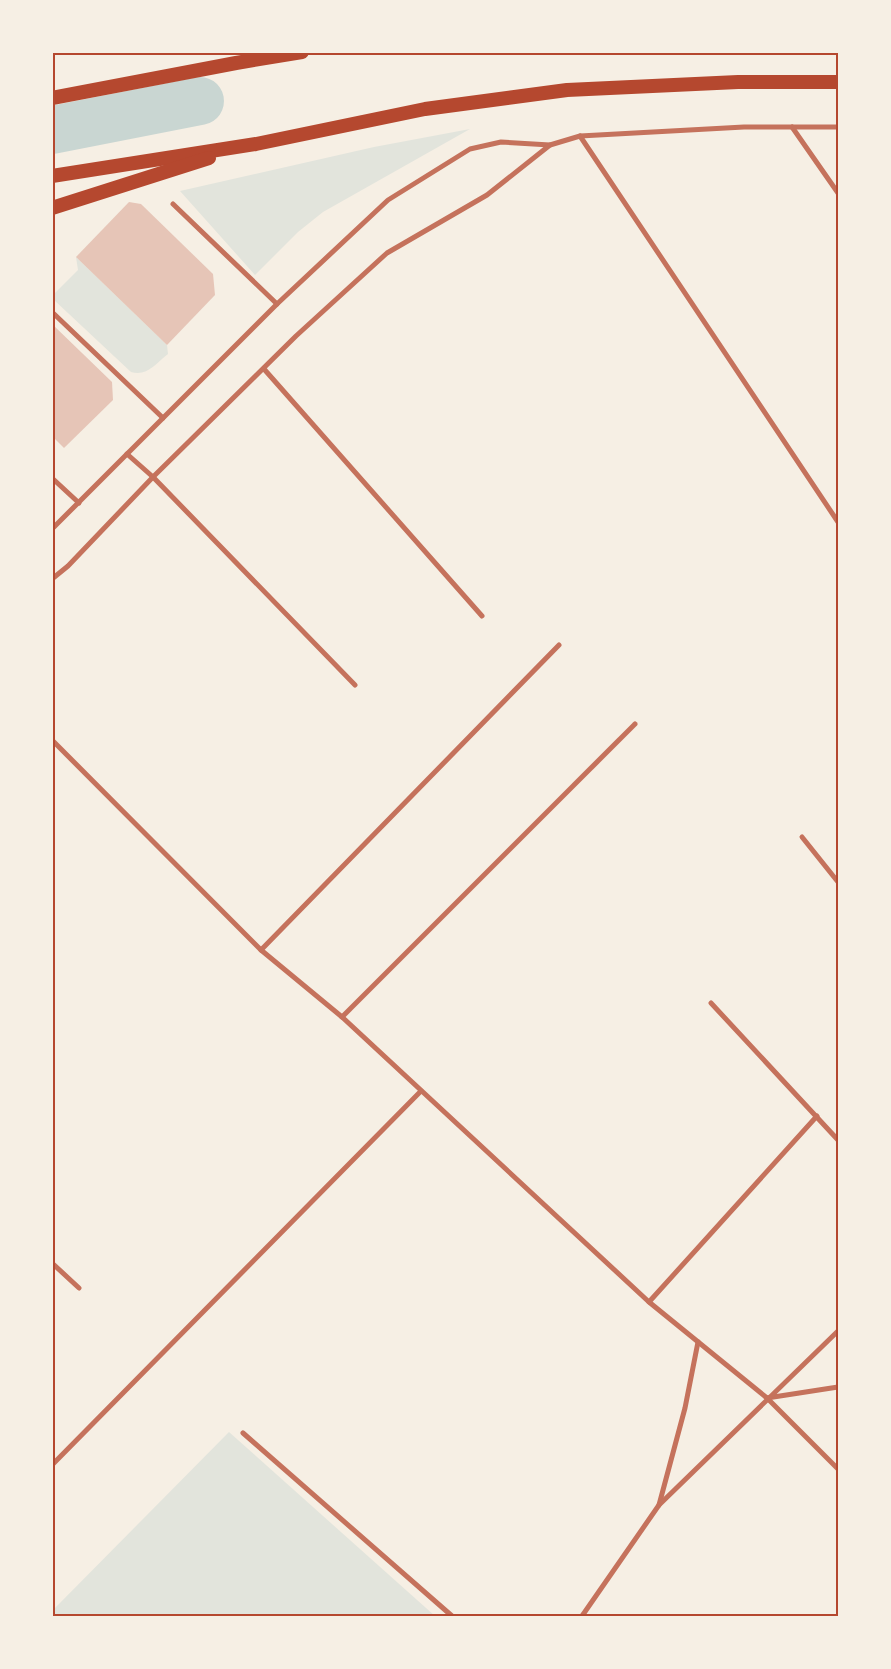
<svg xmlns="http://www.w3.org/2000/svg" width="891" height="1669" font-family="'Work Sans',sans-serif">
  <rect width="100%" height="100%" fill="#f6efe4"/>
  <g fill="#e2e4dc">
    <polygon points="470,129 323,212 298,232 255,275 180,191 374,147"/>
    <path d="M76,257L167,345L168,354C156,363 147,377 131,372L53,299L52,296L78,270Z"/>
    <polygon points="229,1432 435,1616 53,1616 53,1610"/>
  </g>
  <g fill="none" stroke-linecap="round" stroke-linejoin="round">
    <polyline stroke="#c9d6d2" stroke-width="48" points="52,130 200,101"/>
  </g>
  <g fill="#e6c5b7">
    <polygon points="129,202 141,204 213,274 215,295 167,345 76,257"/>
    <polygon points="52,324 112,382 113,400 64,448 52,436"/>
  </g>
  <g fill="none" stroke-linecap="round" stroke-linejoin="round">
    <g stroke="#c5725c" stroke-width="5">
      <polyline points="792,127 838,193"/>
      <polyline points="580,136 838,522"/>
      <polyline points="173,204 277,304"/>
      <polyline points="52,312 163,418"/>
      <polyline points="264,369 482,616"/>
      <polyline points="127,454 153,477 355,685"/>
      <polyline points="52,478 79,503"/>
      <polyline points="52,529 277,304 388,200 470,149 501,142 550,145"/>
      <polyline points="52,579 68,566 153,477 296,336 387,253 487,195 550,145 580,136 744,127 838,127"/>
      <polyline points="52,740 261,950 342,1017 649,1302 767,1398 838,1469"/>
      <polyline points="802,837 838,882"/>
      <polyline points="261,950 559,645"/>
      <polyline points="711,1003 838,1140"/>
      <polyline points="342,1017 635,724"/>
      <polyline points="52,1263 79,1288"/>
      <polyline points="649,1302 817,1116"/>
      <polyline points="767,1398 838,1387"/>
      <polyline points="243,1433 452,1616"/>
      <polyline points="52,1465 421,1091"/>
      <polyline points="659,1505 685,1408 698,1342"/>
      <polyline points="582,1616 659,1505 838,1331"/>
    </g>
    <g stroke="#b5482f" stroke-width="14">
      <polyline points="52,98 236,63 302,52"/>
      <polyline points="52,176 256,144 425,109 567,90 738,82 838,82"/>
      <polyline points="52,208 209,158"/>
    </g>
  </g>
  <rect width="891" height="1669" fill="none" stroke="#f6efe4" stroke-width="108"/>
  <rect x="54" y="54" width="783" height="1561" fill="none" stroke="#b5482f" stroke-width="2"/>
</svg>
